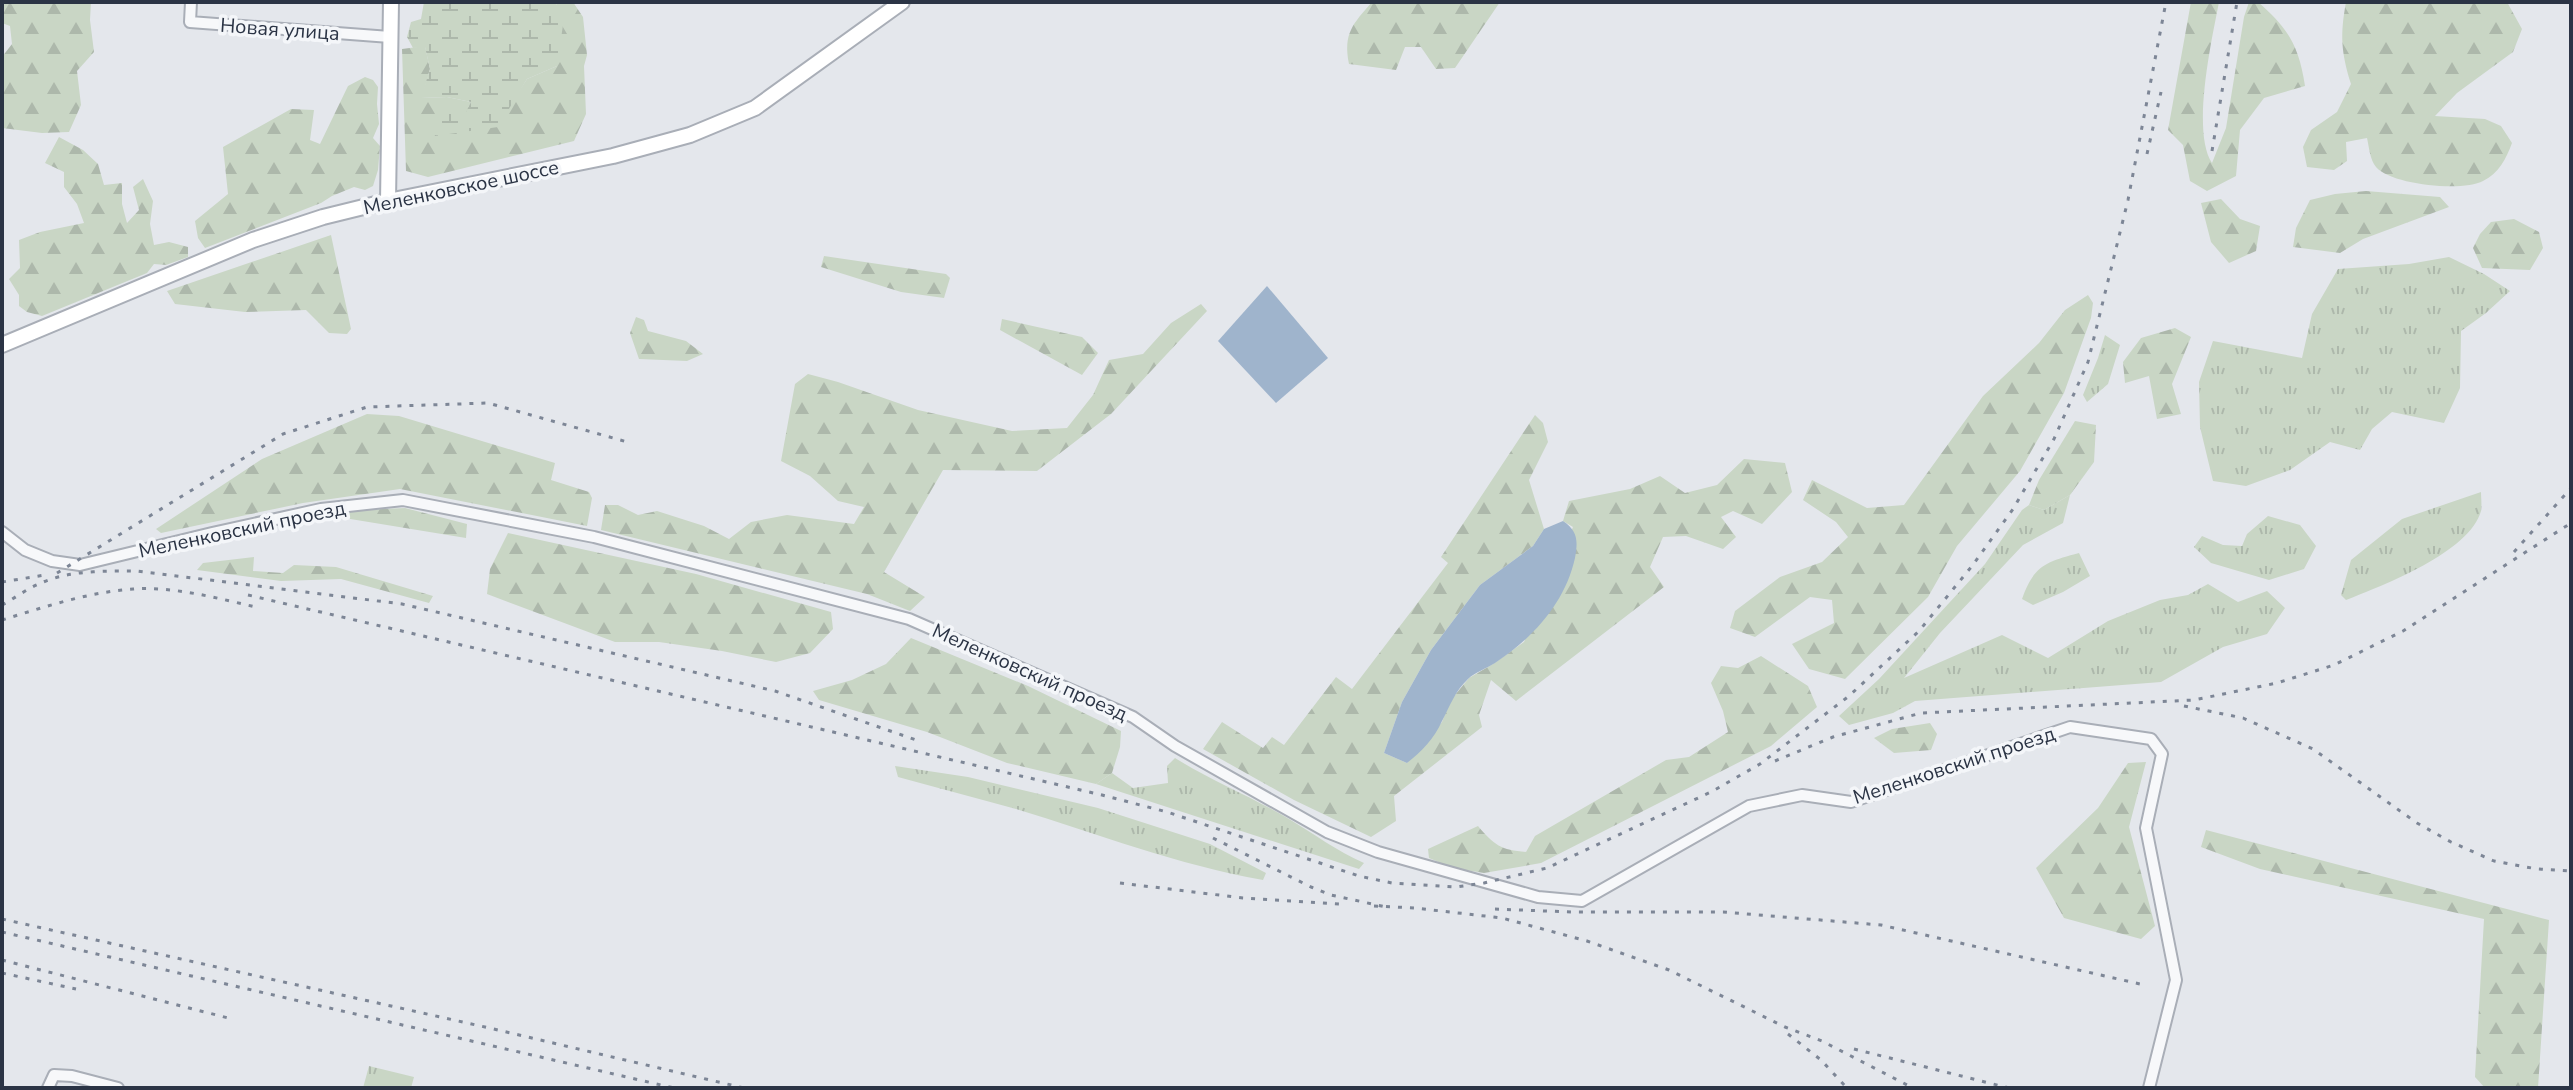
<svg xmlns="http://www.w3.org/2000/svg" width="2573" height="1090" font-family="'Nunito Sans',sans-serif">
  <defs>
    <pattern id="grass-tufts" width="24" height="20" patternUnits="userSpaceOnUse" patternTransform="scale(2)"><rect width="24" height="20" fill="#c9d6c5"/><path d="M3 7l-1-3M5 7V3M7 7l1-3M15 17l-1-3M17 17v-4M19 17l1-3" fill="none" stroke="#adb8ab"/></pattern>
    <pattern id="forest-firs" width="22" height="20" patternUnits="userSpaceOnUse" patternTransform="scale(2)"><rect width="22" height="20" fill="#c9d6c5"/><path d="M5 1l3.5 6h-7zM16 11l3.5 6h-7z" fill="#adb8ab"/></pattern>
    <pattern id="wetland-marsh" width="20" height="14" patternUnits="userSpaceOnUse" patternTransform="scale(2)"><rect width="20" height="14" fill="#c9d6c5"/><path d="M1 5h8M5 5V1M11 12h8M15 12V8" fill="none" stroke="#adb8ab"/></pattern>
  </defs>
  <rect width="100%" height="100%" fill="#e4e7ec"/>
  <g fill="url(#grass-tufts)">
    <polygon points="2449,257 2484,274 2510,291 2486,313 2461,331 2460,388 2444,423 2392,412 2372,429 2360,450 2330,442 2290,470 2246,486 2213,481 2200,427 2199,382 2213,341 2302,358 2312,314 2338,269 2409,264"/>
    <polygon points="2105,335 2120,345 2108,384 2087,402 2083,395 2098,358"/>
    <path d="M2481,492C2481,497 2482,505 2481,511C2470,552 2382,586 2346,600L2341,595L2351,560L2402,519Z"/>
    <polygon points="2070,495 2063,523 2023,545 1940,633 1904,678 2002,635 2048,658 2108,621 2160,600 2188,595 2208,584 2238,602 2267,591 2285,608 2267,634 2223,647 2161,682 1915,701 1893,713 1849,725 1839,716 1879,679 1985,564 2022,510 2029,505 2044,510"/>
    <polygon points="2268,516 2300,525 2316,546 2304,569 2269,580 2211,563 2194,547 2202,536 2223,545 2242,546 2247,534"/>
    <path d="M2079,553L2090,576L2063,592L2033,605L2022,599C2034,565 2046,562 2079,553Z"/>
    <path d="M1175,758C1212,781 1252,797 1289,819C1314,834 1337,851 1364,863L1359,869L1096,784L1112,773L1133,788L1168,783L1167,766Z"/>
    <path d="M895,766L968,777L1098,808L1210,844L1266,873L1263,880C1178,865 1098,834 1016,809C977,798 937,788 898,777Z"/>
    <polygon points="369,1066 414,1077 411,1088 363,1088"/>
  </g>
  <g fill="url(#forest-firs)">
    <polygon points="2,2 91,2 90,20 94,52 77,71 81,105 69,132 42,133 2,128 2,57 12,44 10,26 2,23"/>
    <polygon points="553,2 573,2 583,17 587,55 584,66 586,114 574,141 428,177 406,171 402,49 425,46 430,69 422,98 447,97 471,102 467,112 435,136 513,100 527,79 557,66 557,5"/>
    <path d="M1372,2H1500L1455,68L1436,69L1421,47H1405L1396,70L1349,64C1343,33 1353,24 1372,2Z"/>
    <path d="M2191,2H2219C2212,39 2191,131 2212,163L2226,128L2244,17L2249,2H2258C2288,28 2299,46 2305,86L2264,98L2240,130L2236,176L2207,191L2190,181L2183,145L2168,130Z"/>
    <path d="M2346,2H2507L2522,29L2513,52L2457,93L2435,116L2485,119L2501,126L2512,143C2506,159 2499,173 2483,181C2463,192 2391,185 2376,167C2370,160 2369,147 2367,138L2346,142L2347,161L2334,170L2307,167L2303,147L2311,130L2337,112L2351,84C2341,52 2340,35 2346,2Z"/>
    <polygon points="365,77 373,80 378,87 377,104 379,124 373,138 380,146 378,170 373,186 365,190 354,187 332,196 321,203 205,248 198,238 195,221 228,194 223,147 291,109 314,110 310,140 320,144 348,86"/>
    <polygon points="59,137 83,150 98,164 104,185 122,183 122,204 127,223 139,210 133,187 143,179 153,201 150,224 154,245 169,242 188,247 188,257 166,265 154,264 147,273 42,316 27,312 19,306 19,295 9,279 20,268 19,240 40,232 84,223 77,204 64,187 64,172 45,163"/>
    <polygon points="2366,191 2440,197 2449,207 2363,239 2340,253 2293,247 2296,228 2310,200 2335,194"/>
    <polygon points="2221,199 2240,219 2260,226 2256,251 2229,263 2211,242 2201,203"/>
    <polygon points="2514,219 2539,232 2543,248 2530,270 2482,268 2473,248 2480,234 2491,222"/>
    <polygon points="331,235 351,329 347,334 329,333 306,310 245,312 175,304 167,291"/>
    <polygon points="824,256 946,274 950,278 944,298 901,292 821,267"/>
    <polygon points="2088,295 2093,303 2091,318 2064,393 2020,471 1957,546 1928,597 1845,679 1809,669 1792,644 1834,623 1832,600 1810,597 1755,637 1730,628 1735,611 1780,577 1822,562 1848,537 1836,522 1803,500 1812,480 1867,508 1904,505 1983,396 2039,343 2065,310"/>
    <polygon points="1201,304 1207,311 1111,414 1037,471 943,470 884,572 925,597 910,611 867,594 601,530 605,505 618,505 638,515 657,511 704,526 729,539 751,522 787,515 854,524 864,507 838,501 810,476 781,461 795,384 808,374 838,382 918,410 1012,431 1067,428 1093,395 1109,360 1143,354 1171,323"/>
    <polygon points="636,317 644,320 648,331 686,341 703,354 687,361 639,359 630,333"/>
    <polygon points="1002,319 1082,337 1098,353 1082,375 1000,330"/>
    <polygon points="2175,328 2191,337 2172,384 2181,414 2157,419 2149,376 2125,383 2123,362 2141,338"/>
    <polygon points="367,414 399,416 555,463 551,480 589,492 592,498 587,526 400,489 303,503 161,533 156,529 262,459"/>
    <polygon points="1535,415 1543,423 1548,442 1529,480 1544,529 1533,546 1480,585 1431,650 1402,702 1384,753 1407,763 1442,722 1450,701 1469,678 1493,664 1524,642 1573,527 1563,521 1569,501 1630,489 1660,476 1685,493 1717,485 1744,459 1785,463 1792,492 1762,524 1733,511 1721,517 1736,537 1723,549 1686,536 1663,537 1650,567 1664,587 1516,701 1491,680 1479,715 1482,727 1394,796 1396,821 1371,837 1294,800 1203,749 1222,722 1263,748 1272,737 1284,745 1336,677 1352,689 1448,563 1441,557"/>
    <polygon points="2075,421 2096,425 2094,462 2070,495 2044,510 2029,505 2039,480"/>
    <polygon points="405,508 467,524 466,538 326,515 338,511"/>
    <polygon points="508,533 696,574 831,612 833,629 810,653 776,662 722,651 659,642 615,642 487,594 490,569"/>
    <polygon points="254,557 253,571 283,573 294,565 336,567 433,596 429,603 341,579 281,581 197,570 203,563"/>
    <polygon points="911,638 1028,686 1121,731 1120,747 1112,773 1096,784 1007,763 927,732 819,700 813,691 852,680 886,664"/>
    <path d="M1761,656L1808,686L1817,707L1771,746L1541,863L1484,873L1453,868L1429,858L1428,849L1478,826C1494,845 1501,850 1526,852L1535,836L1666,760L1689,757L1728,732L1723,711L1711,683L1721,666L1738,668Z"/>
    <polygon points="1930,723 1937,734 1931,750 1894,753 1874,738 1892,729"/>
    <polygon points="2146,762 2129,827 2155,926 2141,939 2064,918 2036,868 2098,808 2128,763"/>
    <polygon points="2206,830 2549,920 2538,1088 2485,1088 2475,1077 2484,919 2260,869 2201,847"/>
  </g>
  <polygon fill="url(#wetland-marsh)" points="424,2 553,2 557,5 563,25 557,66 527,79 498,127 435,136 429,116 466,112 471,102 447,97 421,98 430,69 425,47 413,48 407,37 411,22 421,19"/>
  <g fill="#9fb4cc">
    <polygon points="1267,286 1328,358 1276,403 1218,341"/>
    <path d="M1563,521C1578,531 1578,541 1575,558C1565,603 1533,638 1495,663C1486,669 1475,672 1468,679C1455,691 1450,706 1442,721C1434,739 1422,751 1407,763L1384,753L1402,702L1431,650L1480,585L1533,546L1544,529Z"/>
  </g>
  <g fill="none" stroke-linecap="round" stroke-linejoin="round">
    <g stroke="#a9aeb7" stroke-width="14">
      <g id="street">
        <polyline points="191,2 190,22 390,37"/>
        <polyline points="2,532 25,550 52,561 80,565 212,533 321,509 403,500 594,537 909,619 1133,717 1175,746 1327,832 1378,852 1538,897 1582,901 1749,806 1802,795 1851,802 2070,727 2151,739 2162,754 2146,828 2176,980 2149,1088"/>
        <polyline points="48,1088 54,1075 72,1076 118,1088"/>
      </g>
    </g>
    <g stroke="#a9aeb7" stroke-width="18">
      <g id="secondary">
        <polyline points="388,201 391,2"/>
        <polyline points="2,345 253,240 323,217 388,201 613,156 690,135 755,108 902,2"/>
      </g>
    </g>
    <use href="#street" stroke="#f7f8fa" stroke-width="10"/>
    <use href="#secondary" stroke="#fff" stroke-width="14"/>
    <g stroke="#7d8696" stroke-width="3" stroke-dasharray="4 8" stroke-linecap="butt">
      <polyline points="2212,151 2237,2"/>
      <polyline points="2147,154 2161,92"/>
      <polyline points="2514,552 2571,488"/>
      <polyline points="57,573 283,434 367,407 488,403 631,443"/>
      <polyline points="2,582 45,575"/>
      <polyline points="248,595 1102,795 1167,812 1359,876 1392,883 1456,887 1484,883 1547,868 1711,792 1760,764 1849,696 1919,631 1972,566 2013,509 2054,439 2088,362 2128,200 2166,2"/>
      <path d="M2,605C15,598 28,588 41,583C70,570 106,571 137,571L402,604L775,691L922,742"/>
      <path d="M2,620C44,607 89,592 133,589C175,586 220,599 260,608"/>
      <polyline points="2184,706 2243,718 2313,749 2417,823 2451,842 2494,861 2537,869 2571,871"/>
      <polyline points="1775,761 1833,737 1921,713 2194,700 2277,683 2334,665 2403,631 2571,523"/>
      <polyline points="1213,838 1311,887 1331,895 1386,907"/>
      <polyline points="1120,883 1243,898 1339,904"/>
      <polyline points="1374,906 1415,908 1502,918 1587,941 1669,970 1785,1027 1822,1041 1913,1088"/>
      <polyline points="1495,909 1571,912 1723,912 1881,925 2140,984"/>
      <polyline points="2,919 485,1027 744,1088"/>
      <polyline points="2,932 674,1088"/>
      <polyline points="2,960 232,1019"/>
      <polyline points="2,973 76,989"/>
      <polyline points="1788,1034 1821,1060 1847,1088"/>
      <polyline points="1854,1049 2009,1088"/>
    </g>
  </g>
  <g text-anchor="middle" stroke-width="7" stroke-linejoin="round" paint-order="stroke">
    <g font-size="20" fill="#2b3445" stroke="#f4f6f9">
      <text transform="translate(280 29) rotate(4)" y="7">Новая улица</text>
      <text transform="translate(461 187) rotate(-12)" y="7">Меленковское шоссе</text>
      <text transform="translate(242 529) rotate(-12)" y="7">Меленковский проезд</text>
      <text transform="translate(1030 672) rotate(24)" y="7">Меленковский проезд</text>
      <text transform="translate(1954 765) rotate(-18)" y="7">Меленковский проезд</text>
    </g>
  </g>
  <rect width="2573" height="1090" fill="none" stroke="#2b3445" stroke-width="8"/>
</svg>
